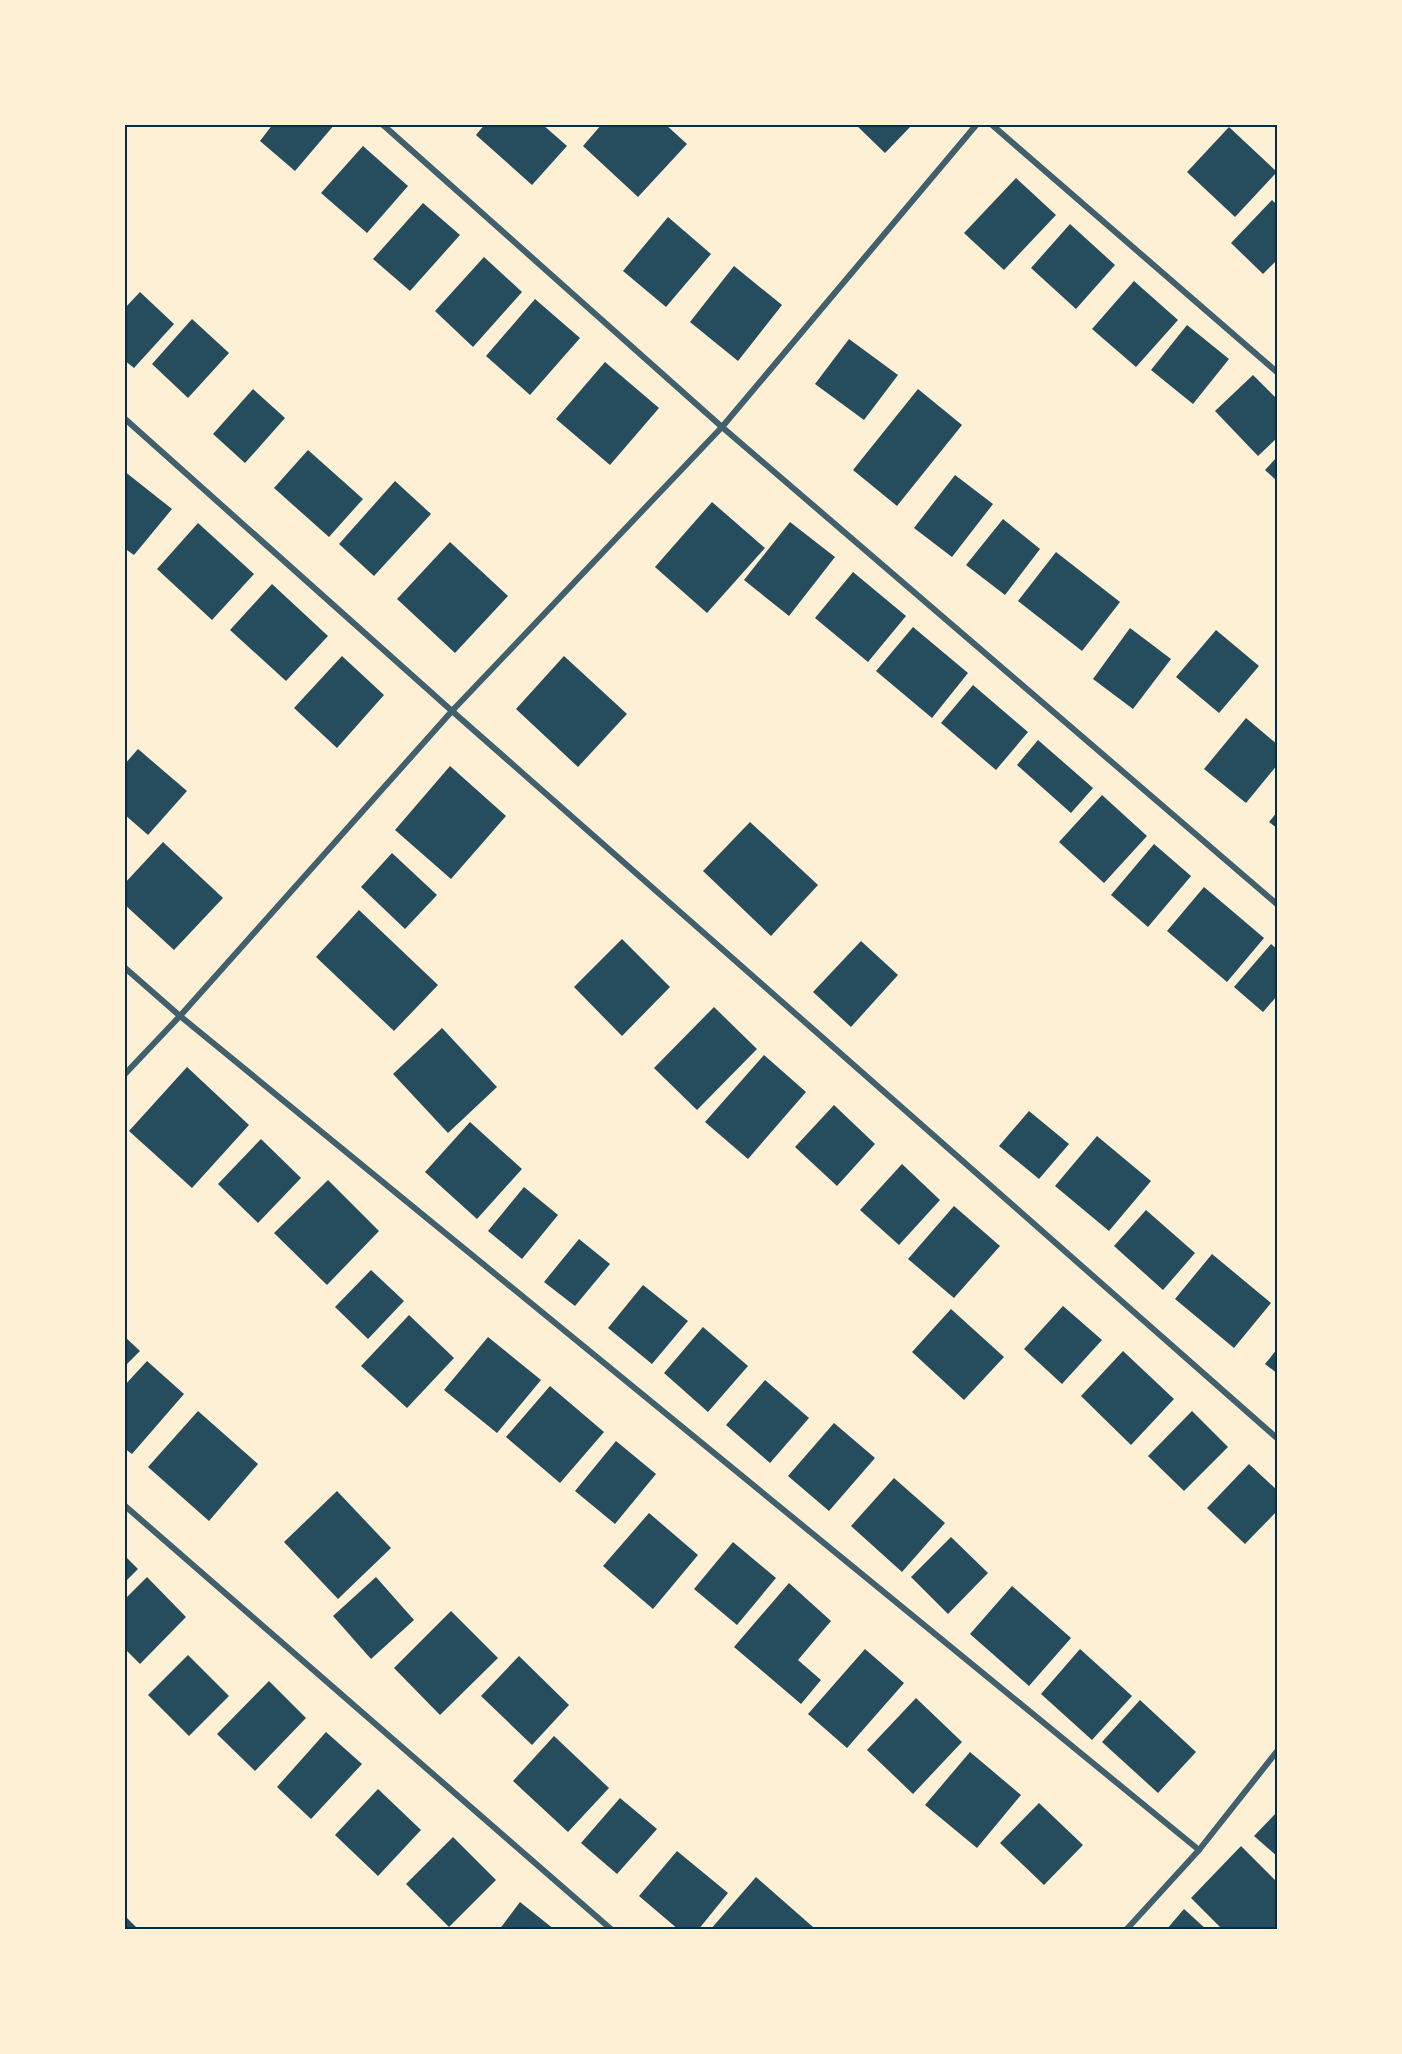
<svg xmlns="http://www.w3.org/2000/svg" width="1402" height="2054" font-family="Arial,sans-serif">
  <rect width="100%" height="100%" fill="#fdf0d5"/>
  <g fill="#264d5e">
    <polygon points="273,124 335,124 295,171 260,141"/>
    <polygon points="485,124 542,124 567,146 532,185 476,135"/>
    <polygon points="602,124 665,124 687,144 638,197 583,146"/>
    <polygon points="855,124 913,124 885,153"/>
    <polygon points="1229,127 1277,172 1235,217 1187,172"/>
    <polygon points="363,146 408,186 367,233 321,193"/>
    <polygon points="1016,178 1056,215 1004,270 964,233"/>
    <polygon points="1272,200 1278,206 1278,259 1263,274 1231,243"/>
    <polygon points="423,203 460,235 410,291 373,259"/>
    <polygon points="668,217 711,254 666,307 623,271"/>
    <polygon points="1070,224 1115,265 1076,309 1031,268"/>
    <polygon points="484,257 522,292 473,347 435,311"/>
    <polygon points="734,266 782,305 738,361 690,322"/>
    <polygon points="1134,281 1178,320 1136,367 1092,329"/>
    <polygon points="140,292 174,324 134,368 124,360 124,309"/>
    <polygon points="535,299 580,338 530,395 486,356"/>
    <polygon points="192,319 229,353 188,398 152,364"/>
    <polygon points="1187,325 1229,359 1193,404 1151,370"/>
    <polygon points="849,339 898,375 864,420 815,384"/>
    <polygon points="605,362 659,408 610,465 556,419"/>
    <polygon points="1253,375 1278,400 1278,437 1258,456 1215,411"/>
    <polygon points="253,389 285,418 245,463 213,434"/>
    <polygon points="918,389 962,425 897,506 853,470"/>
    <polygon points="308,450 363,499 329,537 274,488"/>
    <polygon points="1278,456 1278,482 1265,470"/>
    <polygon points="124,471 172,509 134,555 124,548"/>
    <polygon points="955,475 993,504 952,557 914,528"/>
    <polygon points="395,481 431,514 374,576 339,544"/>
    <polygon points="712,502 765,548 707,613 655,567"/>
    <polygon points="1003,519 1040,549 1005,595 966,565"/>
    <polygon points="790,522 835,557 789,616 744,580"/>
    <polygon points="198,523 254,574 212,620 157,569"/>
    <polygon points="450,542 508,596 455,653 397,599"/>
    <polygon points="1056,552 1120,602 1082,651 1018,601"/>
    <polygon points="853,572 906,616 868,662 815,618"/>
    <polygon points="272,584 328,636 286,681 230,630"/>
    <polygon points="913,627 968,673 932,718 876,671"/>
    <polygon points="1130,628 1171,659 1133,709 1093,679"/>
    <polygon points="1216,630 1259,666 1219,713 1176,677"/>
    <polygon points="342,656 384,695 337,748 294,708"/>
    <polygon points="564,656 627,714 578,767 516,709"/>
    <polygon points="973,685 1028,732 996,770 941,723"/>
    <polygon points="1246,718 1278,745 1278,764 1246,803 1204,769"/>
    <polygon points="1038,740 1093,788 1071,813 1017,765"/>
    <polygon points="138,749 187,791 148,835 124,814 124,765"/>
    <polygon points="450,766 506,816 451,879 395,830"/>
    <polygon points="1102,795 1147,836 1104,883 1059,842"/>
    <polygon points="1278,811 1278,829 1269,822"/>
    <polygon points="750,822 818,885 771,936 703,871"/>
    <polygon points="163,842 223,898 174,950 124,904 124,884"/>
    <polygon points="1154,844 1191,876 1148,927 1111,895"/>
    <polygon points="392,853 437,895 405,929 361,887"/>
    <polygon points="1204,887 1264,938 1227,982 1167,931"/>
    <polygon points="359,910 438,985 394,1031 316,957"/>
    <polygon points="622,939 670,987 622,1036 574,987"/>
    <polygon points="861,941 898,975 851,1027 813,992"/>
    <polygon points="1271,944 1278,950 1278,995 1263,1012 1234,987"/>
    <polygon points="714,1007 757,1049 697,1110 654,1068"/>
    <polygon points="442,1028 497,1087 448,1133 393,1074"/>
    <polygon points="764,1055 806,1092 748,1159 705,1122"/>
    <polygon points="187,1067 249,1125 192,1188 129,1131"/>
    <polygon points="834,1105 875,1144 837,1186 795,1147"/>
    <polygon points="1029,1111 1069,1144 1039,1179 999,1146"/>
    <polygon points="470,1122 522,1169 477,1219 425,1172"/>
    <polygon points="1097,1136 1151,1181 1109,1231 1055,1186"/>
    <polygon points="261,1139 301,1178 258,1223 218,1184"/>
    <polygon points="902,1164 940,1200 899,1245 860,1210"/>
    <polygon points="328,1180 379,1231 327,1285 274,1233"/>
    <polygon points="524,1187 558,1215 522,1259 488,1231"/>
    <polygon points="954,1206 1000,1246 954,1298 908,1259"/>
    <polygon points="1146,1210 1195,1253 1163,1290 1114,1246"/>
    <polygon points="579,1239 610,1264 575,1306 544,1282"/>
    <polygon points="1212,1254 1271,1303 1234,1348 1175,1299"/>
    <polygon points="371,1270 404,1301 368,1339 335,1307"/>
    <polygon points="643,1285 688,1321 652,1364 608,1328"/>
    <polygon points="1063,1306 1102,1340 1062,1384 1024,1349"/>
    <polygon points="951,1309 1004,1357 964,1400 912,1352"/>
    <polygon points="409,1315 454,1358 407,1408 361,1366"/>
    <polygon points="703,1327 748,1366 708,1412 664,1373"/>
    <polygon points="124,1336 140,1351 124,1367"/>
    <polygon points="488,1337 541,1380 497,1433 444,1390"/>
    <polygon points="1278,1348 1278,1374 1265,1364"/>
    <polygon points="1123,1351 1174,1399 1131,1445 1081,1396"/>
    <polygon points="147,1361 184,1394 132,1454 124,1448 124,1386"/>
    <polygon points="765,1380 809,1418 770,1463 726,1425"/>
    <polygon points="550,1386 604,1432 560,1483 506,1437"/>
    <polygon points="198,1411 258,1464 209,1521 148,1467"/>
    <polygon points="1192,1411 1228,1447 1184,1491 1148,1456"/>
    <polygon points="834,1423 875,1458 829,1511 788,1476"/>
    <polygon points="616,1441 656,1474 615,1524 575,1491"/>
    <polygon points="1249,1464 1278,1491 1278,1510 1245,1544 1207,1508"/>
    <polygon points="894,1478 945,1523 902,1572 851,1526"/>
    <polygon points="337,1491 391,1548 338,1599 284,1542"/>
    <polygon points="649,1513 698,1555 653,1609 603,1566"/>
    <polygon points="951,1537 988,1573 948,1614 911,1577"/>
    <polygon points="733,1542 776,1578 737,1625 694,1589"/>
    <polygon points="124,1555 138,1569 124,1583"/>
    <polygon points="147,1577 186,1617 140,1664 124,1648 124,1600"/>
    <polygon points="376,1577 414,1620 371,1659 333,1616"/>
    <polygon points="789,1583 831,1621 798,1660 821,1680 801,1704 734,1647"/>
    <polygon points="1012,1586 1071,1638 1029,1686 970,1634"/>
    <polygon points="451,1611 498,1658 440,1715 394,1668"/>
    <polygon points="865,1649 904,1683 847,1748 808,1714"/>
    <polygon points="1080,1649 1132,1696 1092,1740 1041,1694"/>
    <polygon points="188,1655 229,1696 189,1736 148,1695"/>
    <polygon points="519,1656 569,1705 532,1745 481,1696"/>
    <polygon points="269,1681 306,1718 255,1771 217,1734"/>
    <polygon points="916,1698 962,1742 913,1794 867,1750"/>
    <polygon points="1140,1700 1196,1752 1158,1793 1102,1742"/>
    <polygon points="326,1732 362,1764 311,1819 277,1787"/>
    <polygon points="554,1736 609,1788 568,1832 513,1781"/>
    <polygon points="970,1752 1021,1795 977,1848 925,1805"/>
    <polygon points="378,1789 421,1830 378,1876 335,1835"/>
    <polygon points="620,1798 657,1829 617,1874 581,1843"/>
    <polygon points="1039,1803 1083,1845 1044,1885 1000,1843"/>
    <polygon points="1278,1811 1278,1857 1254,1836"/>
    <polygon points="453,1837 496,1880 449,1927 406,1884"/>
    <polygon points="1241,1846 1278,1883 1278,1926 1274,1930 1223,1930 1191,1898"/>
    <polygon points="677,1851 728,1893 698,1930 679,1930 639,1896"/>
    <polygon points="756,1877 813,1927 810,1930 710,1930"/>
    <polygon points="520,1902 555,1930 499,1930"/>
    <polygon points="1184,1909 1207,1930 1166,1930"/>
    <polygon points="124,1915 139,1930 124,1930"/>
  </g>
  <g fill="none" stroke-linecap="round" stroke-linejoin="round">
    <g stroke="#3f606c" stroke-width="6">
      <polyline points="382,124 722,427 1278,905"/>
      <polyline points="991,124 1278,373"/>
      <polyline points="124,418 452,711 1278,1439"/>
      <polyline points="124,967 180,1016 1199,1850"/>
      <polyline points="124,1075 180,1016 452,711 722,427 977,124"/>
      <polyline points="124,1505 612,1930"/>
      <polyline points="1126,1930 1199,1850 1278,1750"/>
    </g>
  </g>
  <rect width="1402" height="2054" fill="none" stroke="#fdf0d5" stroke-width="252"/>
  <rect x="126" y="126" width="1150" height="1802" fill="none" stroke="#003049" stroke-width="2"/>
</svg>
